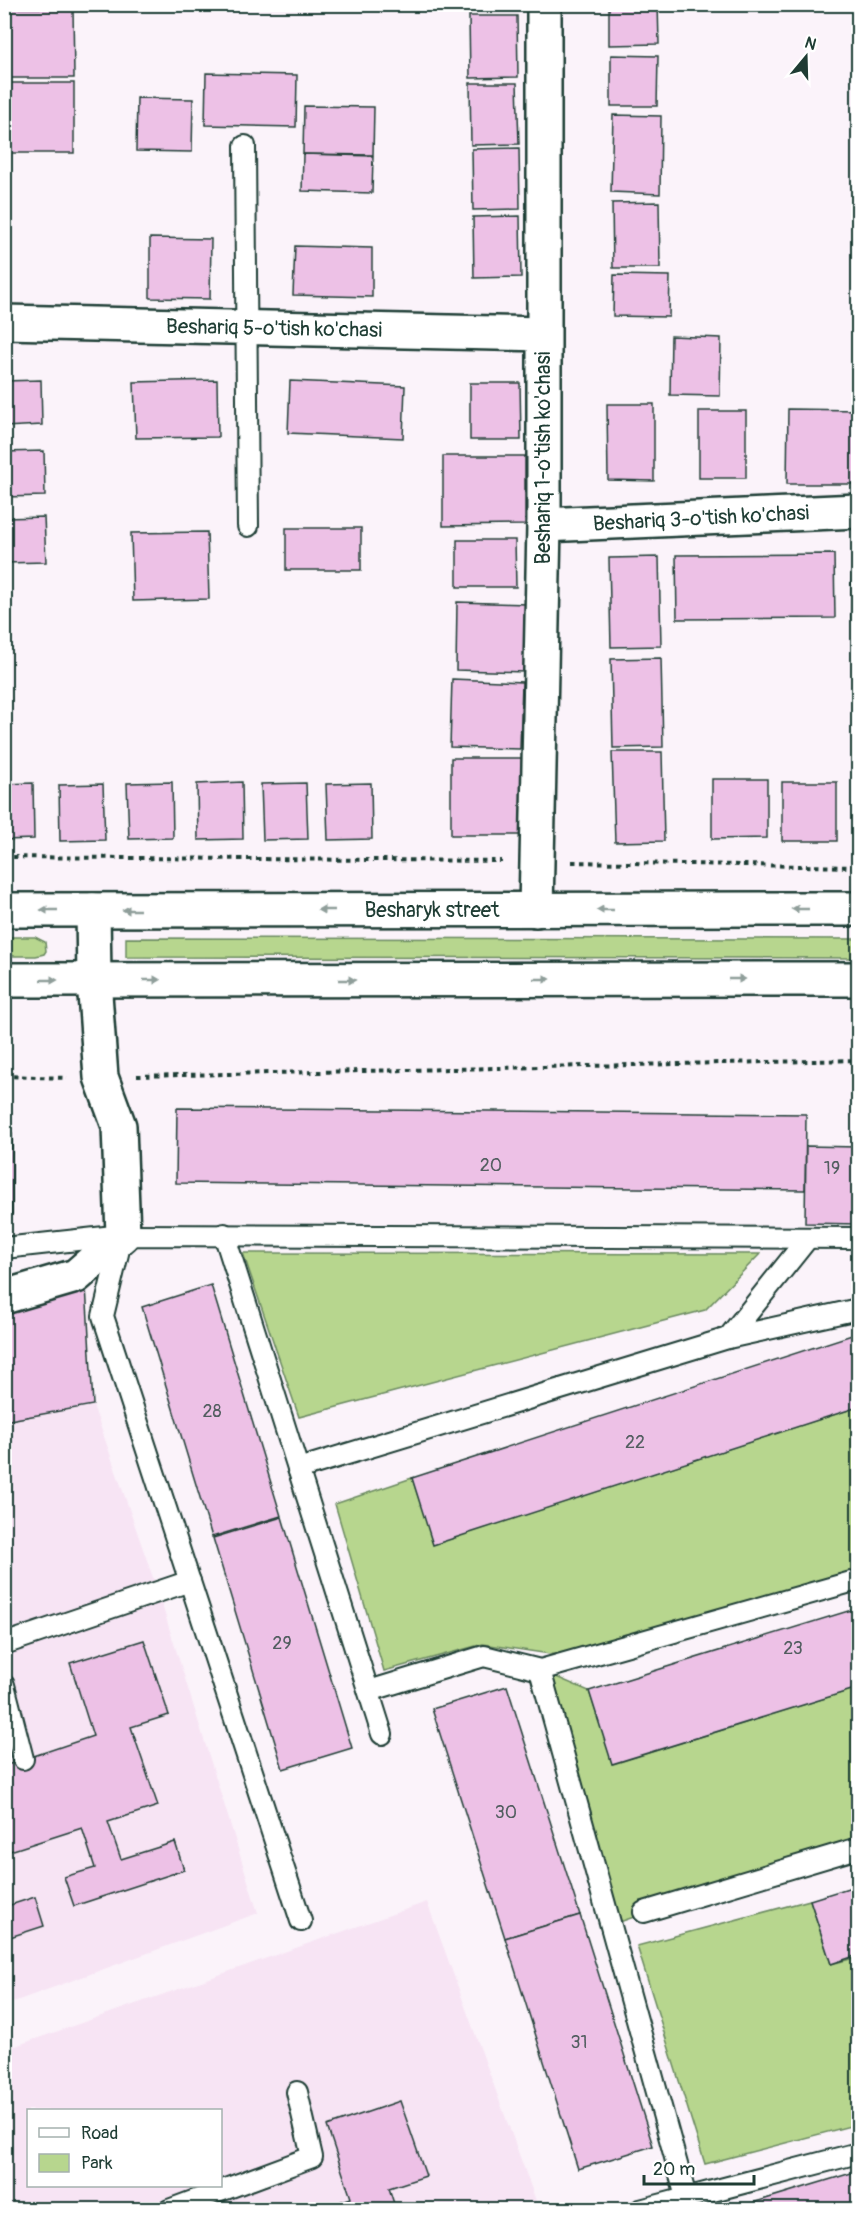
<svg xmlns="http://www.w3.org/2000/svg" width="863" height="2214" font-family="Pangolin,sans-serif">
  <rect width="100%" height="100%" fill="#fbf3fa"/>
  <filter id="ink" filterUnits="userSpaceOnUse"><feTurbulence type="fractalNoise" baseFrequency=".0167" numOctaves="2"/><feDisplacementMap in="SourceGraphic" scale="12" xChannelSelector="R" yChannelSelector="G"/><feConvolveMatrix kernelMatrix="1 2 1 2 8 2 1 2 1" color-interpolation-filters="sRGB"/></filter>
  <g filter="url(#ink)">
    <g fill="#f7e4f4" fill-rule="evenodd">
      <polygon points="93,1405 158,1592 258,1913 5,2005 5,1421"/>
      <path d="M427,1902L539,2209H5L4,2050ZM28,2110H220V2186H28Z"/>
    </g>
    <g fill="#b7d68e" stroke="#6b8a61" stroke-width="1.5">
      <polygon points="5,937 35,937 45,942 46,951 44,954 36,956 5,956"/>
      <polygon points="126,938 858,939 858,958 126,957"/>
      <polygon points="243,1253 760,1254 705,1310 299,1417"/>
      <polygon points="858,1407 858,1573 577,1658 483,1644 384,1671 335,1504 412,1478 434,1544"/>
      <polygon points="540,1670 589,1691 613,1764 858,1688 858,1839 611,1925"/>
      <polygon points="810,1900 831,1964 858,1957 858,2124 705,2164 637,1946"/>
    </g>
    <g fill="#edc1e6" stroke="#1f3d34" stroke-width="1.5">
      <polygon points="609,4 658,4 659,44 609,45"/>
      <polygon points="4,8 73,8 74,78 4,78"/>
      <polygon points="469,16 517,16 518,77 470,78"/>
      <polygon points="611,55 658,56 657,106 611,106"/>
      <polygon points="206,73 297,75 296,127 205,125"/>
      <rect x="4" y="83" width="70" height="70"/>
      <polygon points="470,83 517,83 519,144 471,145"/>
      <polygon points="137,98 193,99 192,152 136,151"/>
      <polygon points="304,106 374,107 373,155 303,154"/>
      <polygon points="613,115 661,116 660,194 611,192"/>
      <polygon points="519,148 520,209 473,210 472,149"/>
      <polygon points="303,154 373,156 372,193 302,191"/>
      <polygon points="659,202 660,268 613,268 612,203"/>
      <polygon points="520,216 521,277 474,278 473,217"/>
      <polygon points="150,238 211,239 210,299 150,298"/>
      <polygon points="295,246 372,248 372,297 293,295"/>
      <polygon points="614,275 670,276 669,317 613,316"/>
      <polygon points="671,336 721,338 720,396 670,395"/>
      <polygon points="41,380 42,425 4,427 4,381"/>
      <polygon points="217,380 218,437 136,438 134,382"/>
      <polygon points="290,381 405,386 403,438 288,433"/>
      <polygon points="470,383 520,383 521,440 470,440"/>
      <polygon points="607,404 654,404 654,481 608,480"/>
      <polygon points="788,409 858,410 858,484 787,484"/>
      <rect x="699" y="411" width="47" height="67"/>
      <polygon points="44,451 45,496 4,497 4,452"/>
      <polygon points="443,456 525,456 525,525 443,526"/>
      <polygon points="44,517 46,562 4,563 4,518"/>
      <rect x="286" y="528" width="75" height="42"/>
      <polygon points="207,532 209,599 133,601 131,533"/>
      <polygon points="457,540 515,540 516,587 457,587"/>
      <polygon points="834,554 835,618 677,619 676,555"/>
      <polygon points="852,555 858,555 858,619 851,619"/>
      <polygon points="659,557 661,646 611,647 609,558"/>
      <polygon points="457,602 527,604 525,672 456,670"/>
      <polygon points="661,658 663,747 613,748 611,659"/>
      <polygon points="452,679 522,682 520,749 450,747"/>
      <polygon points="612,752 662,752 664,841 615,842"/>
      <rect x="451" y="758" width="71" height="77"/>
      <polygon points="712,779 767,779 767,838 712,839"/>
      <rect x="855" y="780" width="3" height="59"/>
      <polygon points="172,782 173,838 129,839 127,783"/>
      <polygon points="242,782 243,839 198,840 197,784"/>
      <rect x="782" y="782" width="55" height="59"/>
      <polygon points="33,783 34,839 4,840 4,784"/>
      <polygon points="306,783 308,839 263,840 261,784"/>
      <polygon points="371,783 372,839 328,840 326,784"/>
      <polygon points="103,784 105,840 60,841 59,785"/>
      <polygon points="177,1108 806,1114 805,1190 176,1183"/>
      <rect x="4" y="1133" width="8" height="81"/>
      <polygon points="806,1146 858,1147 858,1224 805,1223"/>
      <polygon points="211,1285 281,1516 212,1537 142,1307"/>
      <polygon points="86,1286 93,1405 4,1421 4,1315"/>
      <polygon points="858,1333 858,1407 433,1545 412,1478"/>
      <polygon points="282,1517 352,1748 283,1769 213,1538"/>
      <polygon points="858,1608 858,1688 612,1764 589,1691"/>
      <polygon points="144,1640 169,1715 131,1727 158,1806 108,1822 121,1859 175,1842 184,1870 74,1906 64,1877 95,1868 82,1828 4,1853 4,1766 93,1736 70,1663"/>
      <polygon points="507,1686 580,1915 505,1938 432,1709"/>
      <polygon points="858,1885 858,1955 831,1964 810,1900"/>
      <polygon points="35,1897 44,1926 4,1939 4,1907"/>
      <polygon points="580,1915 653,2146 578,2169 505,1938"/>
      <polygon points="400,2101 426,2176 389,2188 396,2210 316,2210 351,2198 327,2126"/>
      <polygon points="858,2171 858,2210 729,2210"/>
    </g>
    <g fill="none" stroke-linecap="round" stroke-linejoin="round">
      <g stroke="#1f3d34" stroke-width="24">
        <g id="service">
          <polyline points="245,146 248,526"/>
          <polyline points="224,1234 382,1734"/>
          <polyline points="122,1237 103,1316 301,1921"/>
          <polyline points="4,1248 123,1235 858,1238"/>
          <polyline points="728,1338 808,1238"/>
          <polyline points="298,1469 728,1338 858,1309"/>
          <polyline points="4,1644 190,1581"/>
          <polyline points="540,1670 686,2197"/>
          <polyline points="4,1685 23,1759"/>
          <polyline points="369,1691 484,1656 540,1670 858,1580"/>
          <polyline points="644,1912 858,1848"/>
          <polyline points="169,2210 312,2157 297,2092"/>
          <polyline points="640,2210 858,2153"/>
        </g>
      </g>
      <g stroke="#1f3d34" stroke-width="38">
        <g id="minor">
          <polyline points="4,322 543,334"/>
          <polyline points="544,525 858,511"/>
          <polyline points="536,910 544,525 544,4"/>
          <polyline points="4,1297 76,1276 123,1235 119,1126 101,1077 94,980"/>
        </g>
      </g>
      <g stroke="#1f3d34" stroke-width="38">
        <g id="secondary">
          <polyline points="4,910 858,909"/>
          <polyline points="93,910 94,980"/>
          <polyline points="4,980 858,979"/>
        </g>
      </g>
      <g stroke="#1f3d34" stroke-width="4" stroke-dasharray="4.5 4.5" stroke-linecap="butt">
        <polyline points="4,857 502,861"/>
        <polyline points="572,862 858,867"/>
        <polyline points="4,1076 67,1078"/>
        <polyline points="137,1076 858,1060"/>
      </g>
      <use href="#service" stroke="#fff" stroke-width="20"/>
      <use href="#minor" stroke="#fff" stroke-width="33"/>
      <use href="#secondary" stroke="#fff" stroke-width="33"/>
    </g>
    <defs><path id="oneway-solid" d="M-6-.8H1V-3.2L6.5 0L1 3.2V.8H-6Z" transform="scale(1.5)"/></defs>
    <g fill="#8f9e9a">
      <use href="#oneway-solid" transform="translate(800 909) rotate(180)"/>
      <use href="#oneway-solid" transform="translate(49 910) rotate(-180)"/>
      <use href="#oneway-solid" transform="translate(131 910) rotate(-180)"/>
      <use href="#oneway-solid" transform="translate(326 910) rotate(-180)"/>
      <use href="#oneway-solid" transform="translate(605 910) rotate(180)"/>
      <use href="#oneway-solid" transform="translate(542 979)"/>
      <use href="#oneway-solid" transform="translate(737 979)"/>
      <use href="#oneway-solid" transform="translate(49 980)"/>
      <use href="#oneway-solid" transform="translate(152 980)"/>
      <use href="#oneway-solid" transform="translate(347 980)"/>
    </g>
  </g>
  <g text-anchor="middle" stroke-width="6" stroke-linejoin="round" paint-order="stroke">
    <g font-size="18" fill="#525e60">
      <text x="491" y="1171">20</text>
      <text x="832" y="1174">19</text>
      <text x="212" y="1417">28</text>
      <text x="635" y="1448">22</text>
      <text x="282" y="1649">29</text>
      <text x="793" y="1654">23</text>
      <text x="506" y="1818">30</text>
      <text x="579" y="2048">31</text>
    </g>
    <g font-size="21" fill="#1f3d34" stroke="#fff">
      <text transform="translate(274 328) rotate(1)" y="7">Beshariq 5-o'tish ko'chasi</text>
      <text transform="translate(543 458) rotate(-90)" y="7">Beshariq 1-o'tish ko'chasi</text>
      <text transform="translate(701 518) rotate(-3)" y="7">Beshariq 3-o'tish ko'chasi</text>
      <text x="432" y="917">Besharyk street</text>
    </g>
  </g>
  <rect width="863" height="2214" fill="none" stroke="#fff" stroke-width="24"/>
  <rect x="12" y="12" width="839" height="2190" fill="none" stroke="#1f3d34" stroke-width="2" filter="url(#ink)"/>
  <rect x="27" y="2109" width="195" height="78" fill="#ffffff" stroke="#a5b1ae" stroke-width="1.5"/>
  <rect x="39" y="2128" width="30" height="9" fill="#ffffff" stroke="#a5b1ae" stroke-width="1.5"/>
  <text x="81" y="2139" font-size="18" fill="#1f3d34">Road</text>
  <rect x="39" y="2154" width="30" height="18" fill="#b7d68e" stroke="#a5b1ae" stroke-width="1.5"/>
  <text x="81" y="2169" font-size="18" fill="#1f3d34">Park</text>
  <g transform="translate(806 57) rotate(19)" stroke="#ffffff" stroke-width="4.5" paint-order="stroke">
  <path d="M0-4.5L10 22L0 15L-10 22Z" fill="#1f3d34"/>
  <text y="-9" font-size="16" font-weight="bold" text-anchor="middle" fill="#1f3d34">N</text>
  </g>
  <path d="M644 2175v9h110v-9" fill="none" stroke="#1f3d34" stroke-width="3"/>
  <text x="653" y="2175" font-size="18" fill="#1f3d34" stroke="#ffffff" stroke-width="4.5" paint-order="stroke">20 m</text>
</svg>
